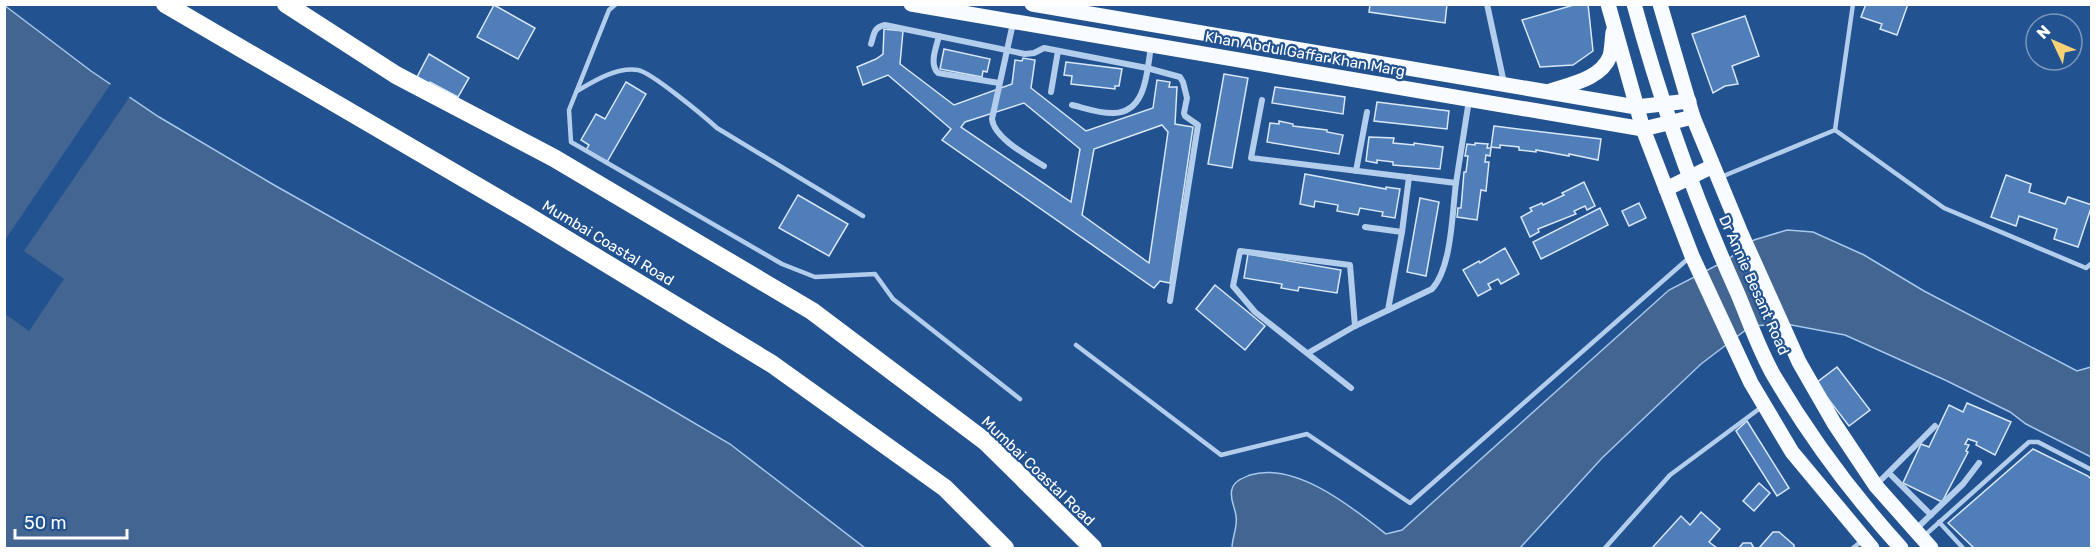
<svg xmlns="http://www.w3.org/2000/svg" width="2096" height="553" font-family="Rubik,sans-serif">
  <rect width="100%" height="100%" fill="#225290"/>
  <g fill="#436591" stroke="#a7c8ed" stroke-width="1.5">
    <polygon points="4,5 91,71 159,117 274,185 650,397 730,444 865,548 5,548"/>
    <path d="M1787,230L1813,232L1864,255L1924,291L2077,371L2091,367V457L2026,424L2010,412L1945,380L1845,335L1786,324L1751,326L1701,364L1602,458L1520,548H1232C1232,538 1238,526 1236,516C1235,507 1229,498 1232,489C1234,481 1243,478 1250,475C1295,461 1352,507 1386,534L1402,530L1669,290L1727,260L1754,240Z"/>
  </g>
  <polygon fill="#225290" points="112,82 131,95 24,251 64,279 29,331 5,314 5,240"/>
  <g fill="#4f7eb8" stroke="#d8e7f9" stroke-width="1.5" fill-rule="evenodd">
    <polygon points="1370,4 1447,4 1445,23 1369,12"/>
    <polygon points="1577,4 1588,4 1593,51 1573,65 1540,67 1522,20"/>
    <polygon points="1866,4 1908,4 1897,35 1880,29 1882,24 1861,17"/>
    <polygon points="494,5 535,28 518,59 477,37"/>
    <polygon points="1745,16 1759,56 1732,66 1738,84 1725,86 1713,93 1692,34"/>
    <path d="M884,29L903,31L900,64L954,105L1012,84L1015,60L1022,61L1023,58L1035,60L1031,88L1086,131L1153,108L1157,80L1170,82L1169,87H1177L1175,124L1193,127L1170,283L1160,281L1154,288L942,140L951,129L888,75L863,85L857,67L876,59L883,54ZM1024,103L1080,149L1071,202L961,127L965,122ZM1162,125L1168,132L1149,263L1082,215L1094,149Z"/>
    <polygon points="944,49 990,59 987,72 983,71 982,77 940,69"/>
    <polygon points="429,54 469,78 458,97 430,82 429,85 416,79"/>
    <polygon points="1066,62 1122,69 1119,86 1115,86 1115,89 1071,84 1072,76 1064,75"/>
    <polygon points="1224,74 1248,78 1232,168 1208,164"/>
    <polygon points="626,82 646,94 607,162 586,150 589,145 581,140 596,114 605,119"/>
    <polygon points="1275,87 1345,97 1343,114 1272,103"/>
    <polygon points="1377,102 1449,111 1447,129 1374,121"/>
    <polygon points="1279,121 1293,124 1293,126 1327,130 1327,132 1343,135 1339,154 1267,142 1270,123 1279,124"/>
    <polygon points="1494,126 1601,139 1598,160 1569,154 1569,156 1536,150 1536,152 1519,150 1519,147 1500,145 1500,148 1491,147"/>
    <polygon points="1369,137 1394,138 1393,143 1414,145 1414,143 1443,147 1440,169 1393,165 1393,162 1377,160 1377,163 1366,161"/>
    <polygon points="1475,143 1488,144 1487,148 1491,148 1490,156 1486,155 1485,162 1489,162 1486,191 1481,190 1477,220 1457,217 1458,208 1461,208 1464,172 1466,172 1468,156 1465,156 1467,144 1475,145"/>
    <polygon points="1305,174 1386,189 1386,187 1400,189 1395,218 1382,216 1383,212 1360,208 1358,215 1337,211 1338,205 1315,201 1314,207 1300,204"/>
    <polygon points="2006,175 2031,184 2029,192 2065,204 2068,197 2092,205 2078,247 2054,239 2057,229 2019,216 2016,226 1991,217"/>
    <polygon points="1584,182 1595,206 1587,210 1585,206 1574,211 1576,214 1538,229 1539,232 1530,237 1521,217 1532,211 1530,208 1542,203 1543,205 1564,195 1562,193"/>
    <polygon points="798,195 848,224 829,256 779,228"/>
    <polygon points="1420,198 1439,202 1426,276 1407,272"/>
    <polygon points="1639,203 1646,218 1629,226 1622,211"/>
    <polygon points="1600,208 1608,225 1541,259 1533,242"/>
    <polygon points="1505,248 1519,274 1501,284 1498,279 1488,284 1491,289 1478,296 1463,270 1479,261 1480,263"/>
    <polygon points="1248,254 1341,270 1337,293 1299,287 1298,291 1281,288 1282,284 1244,278"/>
    <polygon points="1215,285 1265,326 1245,350 1196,309"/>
    <polygon points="1837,367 1870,410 1849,426 1816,383"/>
    <polygon points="1967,403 2011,422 1995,455 1976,445 1977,442 1968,439 1965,444 1969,445 1966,451 1968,452 1942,502 1903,483 1921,444 1929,447 1949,405 1963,412"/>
    <polygon points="1747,421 1789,488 1777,496 1736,431"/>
    <polygon points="2033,449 2088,476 2092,480 2092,548 1974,548 1948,523"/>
    <polygon points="1759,483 1770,493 1754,511 1743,501"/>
    <polygon points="1701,512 1720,529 1709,542 1717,548 1652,548 1681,516 1690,525"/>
    <polygon points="1773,532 1779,532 1794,545 1794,548 1759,548"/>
    <polygon points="1743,543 1751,543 1754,548 1739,548"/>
  </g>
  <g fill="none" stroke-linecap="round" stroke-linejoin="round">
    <g stroke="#b3cdec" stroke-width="4.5">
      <polyline points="616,4 609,10 569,110 571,142 782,264 815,277 875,274 893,299 1020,399"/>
      <path d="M577,91C594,81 616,67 638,70C651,72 705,117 717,128L863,216"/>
      <polyline points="1835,130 1853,4"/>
      <polyline points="1721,177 1835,130 1944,208 2086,268 2092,263"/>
      <polyline points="1076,345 1221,455 1307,434 1410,503 1690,257"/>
      <polyline points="1939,522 1963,548"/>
      <polyline points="1924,536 2029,442 2038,442 2092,470"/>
      <polyline points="1605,548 1670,475 1763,406"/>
      <polyline points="1853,548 1862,541"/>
    </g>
    <g stroke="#b3cdec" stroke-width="6">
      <polyline points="1487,4 1504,83"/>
      <path d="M1013,23L992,119C994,138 1028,156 1044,166"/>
      <path d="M939,36C936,48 929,64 938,73L999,83"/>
      <path d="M871,44C874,34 874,27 885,25L1025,54L1034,53L1044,48L1147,68L1180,77L1183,82L1187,98L1184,113L1185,116L1198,125L1170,301"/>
      <polyline points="1051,92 1058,51"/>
      <polyline points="1262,100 1251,158 1456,183 1469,100"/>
      <path d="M1072,105C1085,108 1101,114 1114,113C1147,112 1147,70 1151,46"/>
      <polyline points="1356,171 1367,112"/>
      <polyline points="1365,227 1402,232"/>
      <polyline points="1388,310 1402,232 1409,177"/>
      <path d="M1308,353L1355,326L1432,289C1452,267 1452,213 1456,183"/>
      <polyline points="1351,388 1255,312 1233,286 1240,251 1350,265 1355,326"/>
      <polyline points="1889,473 1931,515"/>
      <polyline points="1876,485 1935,426"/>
      <polyline points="1915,530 1963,484 1979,463"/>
    </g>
    <g stroke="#f8fbff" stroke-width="15">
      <polyline points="911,4 1643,129 1693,117"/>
      <polyline points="1032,4 1636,107 1689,101"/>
      <polyline points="1608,4 1643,129 1692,256 1751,383 1792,452 1872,548"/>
      <polyline points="1660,4 1693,117 1741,233 1799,362 1834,423 1876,486 1931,548"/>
      <path d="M1550,91C1571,84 1601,79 1610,56C1612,49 1612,39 1613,32"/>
      <polyline points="1666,189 1713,166"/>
    </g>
    <g stroke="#fff" stroke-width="18">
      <polyline points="165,4 525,214 772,364 945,488 1005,548"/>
      <polyline points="286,4 396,75 554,158 812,311 986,442 1093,548"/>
    </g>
    <path stroke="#f8fbff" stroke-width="15" d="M1634,4C1661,103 1695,199 1737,292C1749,320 1759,350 1774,376C1810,437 1853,495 1901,548"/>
  </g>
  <g text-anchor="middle" stroke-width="4.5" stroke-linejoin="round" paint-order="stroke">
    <g font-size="15" fill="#fff" stroke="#225290">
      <text transform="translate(1305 54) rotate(10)" y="5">Khan Abdul Gaffar Khan Marg</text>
      <text transform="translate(608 243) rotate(31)" y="5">Mumbai Coastal Road</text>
      <text transform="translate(1754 285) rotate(66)" y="5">Dr Annie Besant Road</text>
      <text transform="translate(1038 471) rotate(44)" y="5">Mumbai Coastal Road</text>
    </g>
  </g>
  <rect width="2096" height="553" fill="none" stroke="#ffffff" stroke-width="12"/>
  <g transform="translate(2054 42) rotate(314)"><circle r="28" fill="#225290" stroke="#7a97bc" stroke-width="1.5"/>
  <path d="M0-4.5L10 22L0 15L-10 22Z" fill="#f8d275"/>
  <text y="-9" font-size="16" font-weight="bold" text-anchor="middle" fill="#ffffff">N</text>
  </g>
  <path d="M15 529v9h112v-9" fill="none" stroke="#ffffff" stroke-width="3"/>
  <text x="24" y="529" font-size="18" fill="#ffffff" stroke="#225290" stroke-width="4.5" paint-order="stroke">50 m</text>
</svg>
